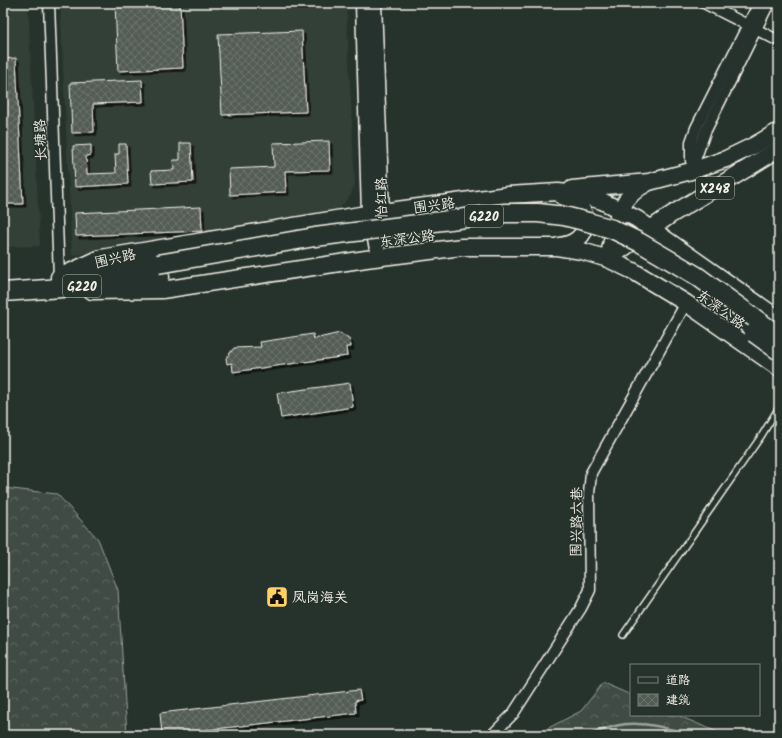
<svg xmlns="http://www.w3.org/2000/svg" width="782" height="738" font-family="Kalam,'LXGW WenKai TC',sans-serif">
  <defs>
    <pattern id="forest-crowns" width="20" height="18" patternUnits="userSpaceOnUse"><rect width="20" height="18" fill="#414b45"/><path d="M2 6a3 3 0 1 1 6 0M12 15a3 3 0 1 1 6 0" fill="none" stroke="#5d6560"/></pattern>
    <pattern id="building-cross-hatch" width="8" height="8" patternUnits="userSpaceOnUse"><rect width="8" height="8" fill="#525c55"/><path d="M0 0l8 8M0 8l8-8" fill="none" stroke="#6c746d"/></pattern>
    <filter id="shadow"><feDropShadow dx="3" dy="3" stdDeviation="0" flood-color="#0009"/></filter>
  </defs>
  <rect width="100%" height="100%" fill="#26332d"/>
  <filter id="ink" filterUnits="userSpaceOnUse"><feTurbulence type="fractalNoise" baseFrequency=".025" numOctaves="2"/><feDisplacementMap in="SourceGraphic" scale="8" xChannelSelector="R" yChannelSelector="G"/><feConvolveMatrix kernelMatrix="1 2 1 2 8 2 1 2 1" color-interpolation-filters="sRGB"/></filter>
  <g filter="url(#ink)">
    <g fill="#333f39">
      <polygon points="3,3 28,3 40,246 3,247"/>
      <polygon points="60,3 346,3 355,184 351,194 345,202 338,209 328,213 72,256"/>
    </g>
    <g fill="url(#forest-crowns)" stroke="#9a9e96">
      <polygon points="3,488 57,494 98,539 118,590 127,735 3,735"/>
      <polygon points="603,683 631,695 631,715 677,715 724,735 535,735 581,711"/>
    </g>
    <g fill="none" stroke-linecap="round" stroke-linejoin="round">
      <path stroke="#9fa39b" stroke-width="2.5" d="M587,735C598,732 609,727 620,725C643,721 666,727 688,735"/>
    </g>
    <g fill="url(#building-cross-hatch)" stroke="#f4f1e8" filter="url(#shadow)">
      <polygon points="115,3 180,3 183,68 118,71"/>
      <polygon points="217,3 276,3 217,6"/>
      <polygon points="302,31 306,112 222,115 218,34"/>
      <polygon points="16,58 23,204 3,204 3,59"/>
      <polygon points="142,80 143,102 93,104 94,132 72,133 70,83"/>
      <polygon points="329,141 330,170 285,171 286,192 230,195 229,169 274,167 273,143"/>
      <polygon points="180,143 191,143 193,182 152,184 151,171 174,170 173,160 180,160"/>
      <polygon points="119,144 126,144 128,184 75,187 73,146 91,145 91,155 86,156 87,174 116,173 115,154 119,154"/>
      <polygon points="201,207 202,231 76,236 75,213"/>
      <polygon points="340,333 350,340 351,347 346,347 347,356 233,372 232,363 227,364 226,358 234,348 261,347 260,342 313,334 314,339"/>
      <polygon points="350,383 353,407 281,418 277,393"/>
      <polygon points="359,690 361,700 355,701 356,713 162,735 160,713"/>
    </g>
    <g fill="none" stroke-linecap="round" stroke-linejoin="round">
      <g stroke="#f4f1e8" stroke-width="8">
        <polyline id="lane" points="623,635 762,435 779,407"/>
      </g>
      <g stroke="#f4f1e8" stroke-width="13">
        <g id="street">
          <polyline points="49,3 59,277"/>
          <polyline points="704,3 779,41"/>
          <polyline points="691,161 691,142 696,128 759,3"/>
          <polyline points="691,171 705,132 769,3"/>
          <polyline points="492,735 513,714 581,608 590,590 589,494 591,473 686,303"/>
        </g>
      </g>
      <g stroke="#f4f1e8" stroke-width="17">
        <g id="secondary">
          <polyline points="363,3 369,214 379,257"/>
          <polyline points="374,3 382,213 382,223"/>
        </g>
      </g>
      <g stroke="#f4f1e8" stroke-width="19">
        <g id="primary">
          <polyline points="572,189 649,182 691,171 726,159 755,145 779,131"/>
          <path d="M559,246C593,243 595,206 562,196"/>
          <polyline points="608,259 669,216 779,149"/>
          <path d="M608,259C616,227 615,199 647,183"/>
          <polyline points="59,277 101,258 360,215 508,195 558,192 578,194 602,201 637,219 779,319"/>
          <polyline points="92,291 162,290 366,259 462,247 557,247 582,251 608,259 633,271 686,303 779,368"/>
        </g>
      </g>
      <g stroke="#f4f1e8" stroke-width="21">
        <g id="highway">
          <polyline points="77,274 158,264"/>
          <polyline points="3,292 62,288 160,277"/>
        </g>
      </g>
      <use href="#lane" stroke="#26332d" stroke-width="5"/>
      <use href="#street" stroke="#26332d" stroke-width="10"/>
      <use href="#secondary" stroke="#26332d" stroke-width="14"/>
      <use href="#primary" stroke="#26332d" stroke-width="16"/>
      <use href="#highway" stroke="#26332d" stroke-width="18"/>
      <g stroke="#f4f1e8" stroke-width="21" stroke-linecap="butt">
        <g id="highway-bridge">
          <polyline points="158,264 315,237 505,213 538,213 564,216 588,222 612,229 639,242 697,276 779,336"/>
          <polyline points="754,333 779,351"/>
        </g>
      </g>
      <use href="#highway-bridge" stroke="#26332d" stroke-width="18"/>
    </g>
  </g>
  <defs>
    <g id="civic-square" transform="scale(1.15)"><rect x="-9" y="-9" width="18" height="18" rx="4" fill="#ffd166" stroke="#26332d"/><path d="M-.6-6.5H3V-4.5H.6V-3L4-1V1h2V6H-6V1h2V-1L-.6-3ZM-1.2 2.5V6h2.4V2.5Z" fill="#111"/></g>
  </defs>
  <g fill-rule="evenodd">
    <use href="#civic-square" x="277" y="597"/>
  </g>
  <g text-anchor="middle" stroke-width="3" stroke-linejoin="round" paint-order="stroke">
    <g fill="#26332d" stroke="#b6b8b0" stroke-width="1">
      <rect x="696" y="177" width="38" height="22" rx="3"/>
      <rect x="465" y="205" width="38" height="22" rx="3"/>
      <rect x="63" y="275" width="38" height="22" rx="3"/>
    </g>
    <g font-size="13" font-weight="bold" fill="#f4f1e8">
      <text x="715" y="193">X248</text>
      <text x="484" y="221">G220</text>
      <text x="82" y="291">G220</text>
    </g>
    <g font-size="14" fill="#f4f1e8" stroke="#26332d">
      <text transform="translate(40 140) rotate(-92)" y="5">长塘路</text>
      <text transform="translate(381 198) rotate(-91)" y="5">怡红路</text>
      <text transform="translate(434 205) rotate(-8)" y="5">围兴路</text>
      <text transform="translate(407 238) rotate(-7)" y="5">东深公路</text>
      <text transform="translate(115 258) rotate(-13)" y="5">围兴路</text>
      <text transform="translate(721 309) rotate(36)" y="5">东深公路</text>
      <text transform="translate(576 522) rotate(-89)" y="5">围兴路六巷</text>
    </g>
    <g font-size="14" fill="#f4f1e8" stroke="#26332d" text-anchor="start">
      <text x="292" y="602">凤岗海关</text>
    </g>
  </g>
  <rect width="782" height="738" fill="none" stroke="#26332d" stroke-width="16"/>
  <rect x="8" y="8" width="766" height="722" fill="none" stroke="#f4f1e8" stroke-width="1.5" filter="url(#ink)"/>
  <rect x="630" y="664" width="130" height="52" fill="#26332d" stroke="#787f78"/>
  <rect x="638" y="677" width="20" height="6" fill="#26332d" stroke="#787f78"/>
  <text x="666" y="684" font-size="12" fill="#f4f1e8">道路</text>
  <rect x="638" y="694" width="20" height="12" fill="url(#building-cross-hatch)" stroke="#787f78"/>
  <text x="666" y="704" font-size="12" fill="#f4f1e8">建筑</text>
</svg>
